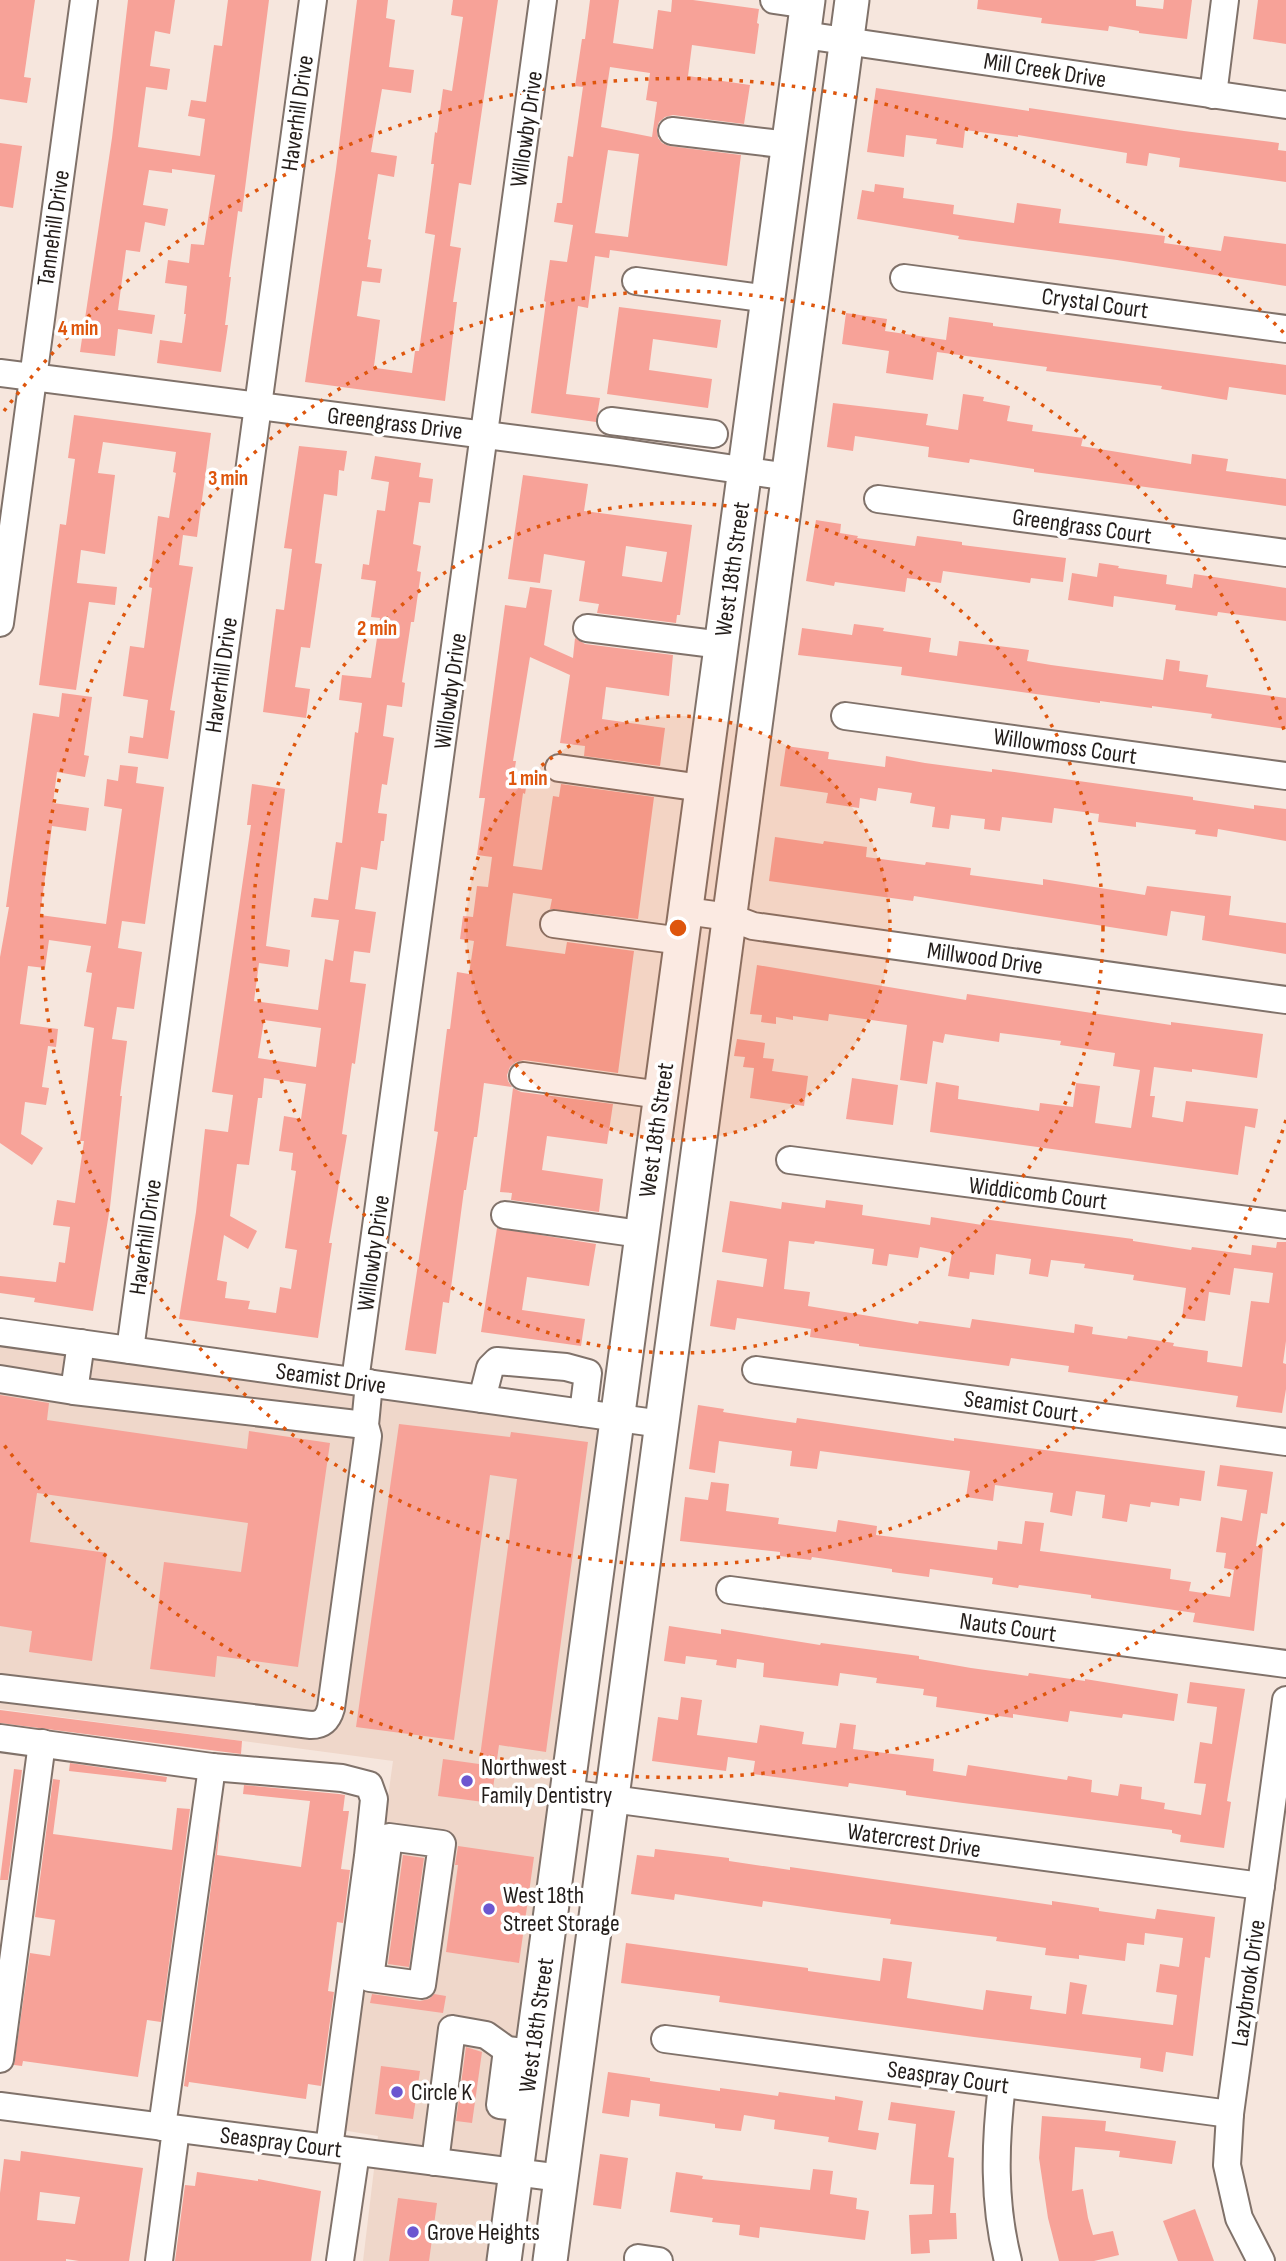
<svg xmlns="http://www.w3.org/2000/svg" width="1286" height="2261" font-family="'Sofia Sans Condensed',sans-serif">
  <rect width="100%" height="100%" fill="#f6e6dd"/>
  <polygon fill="#efd7ca" points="0,1346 600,1427 487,2261 363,2261 378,2136 342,2130 393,1761 0,1709"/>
  <g fill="#f7a298" fill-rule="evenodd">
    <polygon points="0,0 35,0 24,77 31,78 27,103 0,99"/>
    <polygon points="128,0 175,0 170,34 155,31 150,66 170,69 167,90 146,87 138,147 200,156 205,119 188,116 191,100 206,102 214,45 222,46 228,0 269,0 242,212 238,211 229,277 231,277 225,325 228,325 221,372 157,363 160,340 182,343 186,314 184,314 187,286 165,283 168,260 189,263 191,244 204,245 215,175 172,169 172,173 149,170 143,205 168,209 165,226 145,222 140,252 126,250 118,310 155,315 152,334 118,329 115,356 80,352 112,138"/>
    <polygon points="357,0 388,0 386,18 395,20 389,67 414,70 411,93 382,89 371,152 397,156 394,177 378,174 368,239 371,240 367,267 382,269 380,283 362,281 357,316 380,320 374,366 376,368 412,373 415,351 419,351 435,235 425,233 434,164 431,164 435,132 437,133 443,89 452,91 463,17 451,15 453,0 498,0 471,185 459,183 450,246 461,248 453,302 457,302 445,401 305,382 336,169"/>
    <path d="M590,0H619L613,43L653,49L658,10L671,12L672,0H693L759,9L757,23L759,24L755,54L692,45L688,76L750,85L744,124L673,115L665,117L659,122L657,128L658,138L662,143L669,146L741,155L727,266L610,250L609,258L595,256L588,308L578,306L566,394L600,398L596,422L531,413L546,302L544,301L550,260L567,262L573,225L554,222L557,203H562L568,156L573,157L583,87L575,86L582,39H585ZM610,67L650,73L646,100L657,102L652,137L601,127ZM608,150L639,154L628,237L595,233Z"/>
    <polygon points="978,0 1136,0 1136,6 1163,9 1164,0 1192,0 1187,39 1139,33 1139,31 1109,26 1108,31 1041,23 1042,18 977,9"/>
    <polygon points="1258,0 1286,0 1286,44 1253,39"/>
    <polygon points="876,88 1029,111 1029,108 1184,131 1279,143 1278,150 1286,151 1286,182 1179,167 1180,158 1149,153 1147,166 1126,163 1127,153 1018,135 1018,137 965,130 963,148 936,144 937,139 906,135 904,157 867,152"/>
    <polygon points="0,143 22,146 13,208 0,206"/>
    <polygon points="875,184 904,188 903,198 954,205 953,214 1014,223 1017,203 1061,209 1059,223 1165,236 1164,243 1221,251 1224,236 1286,244 1286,286 1117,260 958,239 959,236 857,219 862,190 874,192"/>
    <polygon points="619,307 721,320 717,348 653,339 649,370 712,379 708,408 607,394"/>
    <polygon points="846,313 887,319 885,331 946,340 949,317 993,323 993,326 1286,365 1286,395 1229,387 1227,400 1161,389 1162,386 1046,371 1047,367 937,352 933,380 886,373 889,351 842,344"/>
    <polygon points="963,394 984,397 983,401 1010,406 1007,421 1033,425 1032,431 1083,438 1081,446 1191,464 1192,454 1228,459 1226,471 1286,479 1286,506 1034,472 1034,469 970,459 969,463 928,457 929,447 855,436 853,451 827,447 833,403 928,414 926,425 958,430"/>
    <polygon points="74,415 211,433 197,537 183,535 179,565 193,567 170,710 175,711 168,759 128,753 130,736 143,738 148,700 123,696 130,646 144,648 152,588 149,587 158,516 169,518 176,473 173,472 176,452 103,442 98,473 115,475 105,554 81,550 77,583 117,587 115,605 89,602 76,690 39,685 60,524 66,525 75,459 68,458"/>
    <polygon points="299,446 347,451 344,471 339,470 337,496 324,494 315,563 322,564 310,648 301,647 295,687 310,689 306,718 263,712 276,609 284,610 292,549 284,548"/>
    <path d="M375,456L421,463L419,477L433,479L430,503L419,502L413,544L421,546L417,571L421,572L414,622H411L402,682L405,683L402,707L387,705L383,736L394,738L387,785L382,784L378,813L387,814L384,841H381L377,870L361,867L355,909L376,912L370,953L354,951L350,982L366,984L355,1064L352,1063L342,1134L347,1135L329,1243H332L318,1338L179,1319L196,1212L205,1129L228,1132L233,1095L212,1092L251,825H247L252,784L285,789L266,946L290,950L288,967L259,963L254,1001L318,1010L325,959L333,961L339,920L311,917L314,898L328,900L336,842L342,843L355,732L358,733L362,703L339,700L342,675L371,678L380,618L371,617L376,581L361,579L363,564L369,565L377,510L385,511L389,482L371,479ZM264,1020L321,1028L316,1067L258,1058ZM264,1078L306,1084L301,1119L284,1116L279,1151L293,1153L291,1170L296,1171L285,1248L297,1250L291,1289L280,1287L276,1313L248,1309L250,1301L225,1298L227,1282L217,1280L224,1235L248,1249L257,1231L230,1216L237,1164L249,1165L258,1098H262Z"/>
    <path d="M523,475L588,484L584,511L692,525L680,615H677L676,623L597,613L599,604L579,601L585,561L544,554L540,583L508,579ZM626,546L667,552L662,582L622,576Z"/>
    <polygon points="816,520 841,524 840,533 858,536 857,538 915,546 917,536 962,542 962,545 1066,558 1063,582 1031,578 1030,583 943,571 941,583 907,578 905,592 835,582 834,586 806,581"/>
    <polygon points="1099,563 1119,566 1118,568 1167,575 1166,584 1192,588 1194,574 1286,588 1286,621 1218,612 1217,616 1175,610 1176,605 1114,596 1113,607 1068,600 1072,573 1097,577"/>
    <polygon points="530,587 552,590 544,645 573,658 575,638 585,644 673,655 669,696 606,687 602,719 665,728 660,766 584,756 585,746 560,743 570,675 530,657 513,761 516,761 514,774 528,776 525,794 523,793 513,866 542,870 553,796 559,797 561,784 654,797 638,919 550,909 552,899 513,893 509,922 506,946 565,954 567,942 634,951 618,1073 524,1060 516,1062 510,1067 507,1075 508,1081 512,1087 484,1083 477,1137 474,1137 466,1190 464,1190 449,1303 443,1302 436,1354 405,1350 438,1132 434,1131 447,1029 450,1029 457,972 469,974 474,941 460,939 463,916 473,917 477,886 488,887 492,857 477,855 485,798 479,798 505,605 526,608"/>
    <polygon points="854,624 884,628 883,631 931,638 929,652 957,656 959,641 1029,650 1027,661 1051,665 1163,680 1166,659 1180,661 1179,671 1208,675 1206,687 1286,698 1286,729 1211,718 1212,714 1152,706 1152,708 1100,701 1100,703 901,675 902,667 798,655 802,628 852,635"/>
    <polygon points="62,693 92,697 84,755 89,756 85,777 57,772 53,803 89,808 86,831 52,826 40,915 106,924 122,809 104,806 107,779 118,781 120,765 138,767 136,783 164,787 145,924 122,921 118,948 142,952 134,1009 117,1007 112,1039 127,1041 120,1096 122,1096 110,1207 93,1311 34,1302 35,1298 0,1293 0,1276 56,1282 59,1262 65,1263 70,1227 53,1225 57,1200 75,1203 84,1141 80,1141 94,1028 84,1026 92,973 86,972 91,946 49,940 45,968 28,966 20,1024 58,1029 56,1047 48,1046 42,1087 49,1088 46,1105 25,1102 21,1134 43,1148 32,1165 0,1143 0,957 9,907 6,907 33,713 59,717"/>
    <polygon points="786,746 829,752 828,759 885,767 886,756 925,763 992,772 992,769 1193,797 1193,800 1254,809 1254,805 1286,809 1286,841 1218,829 1217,837 1195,834 1196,830 1136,822 1136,827 1098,822 1099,814 1054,808 1052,823 1002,817 1000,831 984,829 985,819 951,815 949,829 932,827 935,807 910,803 912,793 878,788 876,801 860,798 859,808 826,803 828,793 780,786"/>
    <polygon points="775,837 823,844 824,841 867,847 866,857 925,865 926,862 971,868 970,875 1043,885 1043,879 1145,895 1147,886 1231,896 1229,915 1286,923 1286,954 1202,940 1205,916 1171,911 1167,936 914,896 913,901 769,881"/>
    <polygon points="757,965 966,1000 967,994 1171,1025 1171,1022 1263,1034 1257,1078 1192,1069 1192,1072 1154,1067 1150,1096 1155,1096 1152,1117 1183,1122 1186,1101 1258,1109 1255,1128 1245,1126 1238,1175 930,1132 936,1082 959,1086 958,1099 1039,1111 1040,1103 1073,1107 1076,1083 1100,1086 1095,1123 1131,1128 1140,1070 1113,1066 1115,1053 1060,1045 1061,1041 1000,1033 999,1042 945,1034 943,1043 933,1041 927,1084 900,1080 907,1025 829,1014 828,1021 793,1016 793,1020 776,1017 776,1024 761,1022 762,1015 750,1014"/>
    <polygon points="737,1039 765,1043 763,1058 774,1059 772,1071 808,1076 804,1106 750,1098 754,1068 743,1067 745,1057 734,1056"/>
    <polygon points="852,1078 898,1085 893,1125 846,1119"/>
    <polygon points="513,1088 521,1092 613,1104 607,1144 547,1136 542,1170 603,1179 599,1212 511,1200 512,1193 500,1192"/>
    <path d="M826,1200L863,1205L862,1215L930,1225L931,1217L982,1225L983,1219L1133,1239V1241L1191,1250L1192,1247L1251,1255L1252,1245L1276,1248L1277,1242H1286V1341L1283,1363L1286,1364V1389L1282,1413L1236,1407L1238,1396L1068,1372L1069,1366L1011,1358L1009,1366L859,1346V1344L810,1337L811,1329L737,1318L735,1330L710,1326L717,1280L763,1287L767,1259L722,1252L730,1201L781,1209L782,1202L825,1208ZM789,1241L814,1244L815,1241L874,1249L872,1264L887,1266L889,1254L918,1258L920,1247L952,1253L948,1276L969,1279L970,1272L994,1275L996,1254L1031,1259L1029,1274L1048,1277L1051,1260L1085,1264L1084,1268L1134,1275L1133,1280L1186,1288L1182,1318L1205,1321L1209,1292L1230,1295L1234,1268L1273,1273L1269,1303L1251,1301L1242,1367L1207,1362L1208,1351L1173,1346L1174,1343L1128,1336L1127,1339L1092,1334L1093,1327L1075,1324L1074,1333L972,1319L970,1328L919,1321L918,1324L808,1306L810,1292L784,1289Z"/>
    <polygon points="497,1228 596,1244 589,1286 527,1277 522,1310 585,1319 581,1346 481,1332"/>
    <polygon points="0,1395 49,1403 47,1420 247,1449 249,1431 330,1443 298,1667 217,1656 215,1677 150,1669 164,1562 241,1572 248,1523 37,1493 30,1542 107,1553 92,1661 29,1652 32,1631 0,1626"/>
    <polygon points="698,1405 724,1409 723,1412 796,1423 797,1418 954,1441 954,1438 1205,1471 1201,1501 1180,1498 1179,1506 1151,1502 1150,1507 1130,1504 1127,1522 1102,1518 1105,1495 1076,1491 1072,1516 1050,1512 1053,1493 995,1485 993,1501 966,1497 970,1471 820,1451 817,1469 790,1466 792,1451 719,1441 715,1473 689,1469"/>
    <polygon points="399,1424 510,1437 511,1432 588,1442 546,1752 499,1745 491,1803 438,1796 443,1759 479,1764 517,1479 490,1475 454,1740 356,1727"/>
    <polygon points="1220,1465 1273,1472 1267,1514 1261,1513 1256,1546 1263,1547 1254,1631 1193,1622 1195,1613 1091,1598 1091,1595 1019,1585 1018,1588 992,1584 993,1578 930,1569 929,1577 892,1572 892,1569 812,1557 811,1560 780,1556 780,1552 680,1541 685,1497 708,1500 711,1482 729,1484 726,1511 779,1518 778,1524 836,1532 838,1520 877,1526 876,1535 997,1550 998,1541 1022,1544 1025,1521 1044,1523 1040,1551 1171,1569 1170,1579 1191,1582 1189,1591 1230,1597 1234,1570 1224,1568 1226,1553 1216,1552 1221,1517 1242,1521 1247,1490 1217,1486"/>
    <polygon points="669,1626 721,1634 721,1629 820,1645 821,1643 919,1656 919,1659 971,1668 1028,1676 1029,1673 1085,1681 1085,1679 1178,1694 1174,1721 1123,1714 1122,1718 1070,1711 1068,1722 1013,1714 1013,1718 936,1707 937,1697 923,1695 924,1689 876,1683 877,1678 840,1673 838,1686 763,1677 764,1663 737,1659 736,1668 716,1665 717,1660 686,1656 685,1664 664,1661"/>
    <polygon points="1190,1682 1245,1689 1227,1801 1231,1802 1224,1848 1180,1842 1181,1835 1172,1833 1172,1830 963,1803 906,1795 906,1791 849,1783 848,1787 753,1774 755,1761 728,1757 726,1771 652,1761 658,1717 678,1720 681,1697 702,1700 697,1735 757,1743 760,1725 804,1732 802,1744 836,1748 840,1723 856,1725 853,1749 934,1759 933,1771 966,1776 968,1765 1067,1780 1068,1776 1092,1780 1091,1792 1118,1796 1120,1784 1142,1787 1141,1799 1165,1803 1164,1809 1201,1815 1206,1784 1194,1783 1200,1742 1212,1744 1217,1707 1187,1703"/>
    <polygon points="0,1710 242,1741 241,1754 0,1723"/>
    <polygon points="70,1763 167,1777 166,1782 69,1771"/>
    <polygon points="14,1769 22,1770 8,1880 0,1880"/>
    <polygon points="53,1779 60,1780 53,1834 172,1850 177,1808 190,1809 161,2022 147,2020 138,2077 23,2061 22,2066 14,2065 30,1953 50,1956 55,1920 35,1917"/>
    <polygon points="244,1785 339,1794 345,1795 343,1811 349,1811 341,1869 350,1870 343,1923 337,1922 328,1991 334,1992 321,2086 308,2084 306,2099 189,2082 188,2087 184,2086 221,1813 217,1855 301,1867 310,1801 243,1794"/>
    <polygon points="458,1846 534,1857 519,1963 446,1952 458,1865 455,1865"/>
    <polygon points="655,1849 729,1858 729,1861 790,1870 790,1867 1052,1905 1052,1901 1099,1908 1099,1911 1155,1919 1157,1909 1215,1917 1210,1958 1205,1957 1193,2056 1166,2052 1163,2072 1140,2068 1141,2058 974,2037 719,2002 720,1996 621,1983 626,1943 808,1968 808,1971 880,1981 883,1958 912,1962 907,1998 983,2010 986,1990 1032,1996 1030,2009 1066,2014 1070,1982 1087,1985 1082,2014 1173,2025 1177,1995 1156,1992 1160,1964 1179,1967 1183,1938 1145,1933 1144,1945 1127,1943 1125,1961 1079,1955 1079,1959 1045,1955 1046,1948 996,1941 997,1937 890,1924 891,1919 838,1912 763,1901 762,1907 675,1894 674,1900 631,1894 637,1855 654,1857"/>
    <polygon points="403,1855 424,1858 409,1967 388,1964"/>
    <polygon points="372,1994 420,2001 429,1999 434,1994 446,1996 443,2013 370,2003"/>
    <polygon points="466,2047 482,2052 472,2123 456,2121"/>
    <polygon points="381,2066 420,2071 413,2119 375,2114"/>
    <polygon points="608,2072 650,2078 650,2081 720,2091 720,2088 778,2096 779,2092 835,2100 835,2096 863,2101 858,2130 879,2133 876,2150 828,2142 829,2137 774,2129 775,2120 744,2115 741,2131 715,2128 715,2124 659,2116 660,2104 631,2100 629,2117 602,2113"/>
    <polygon points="891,2102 955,2111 948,2157 954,2158 950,2213 956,2213 957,2239 929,2240 930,2253 911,2254 909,2215 932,2214 934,2185 910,2184 916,2124 888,2120"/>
    <polygon points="1042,2116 1106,2121 1105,2131 1176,2141 1172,2164 1119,2157 1120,2151 1075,2147 1072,2191 1083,2189 1088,2218 1093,2235 1113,2231 1119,2255 1094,2261 1059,2261 1048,2218 1039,2158"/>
    <path d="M21,2151L143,2168L129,2261H79L66,2259V2261H0V2193L4,2159L20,2161ZM40,2192L80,2197L75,2224L37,2220Z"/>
    <polygon points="600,2154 628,2158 621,2209 593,2205"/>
    <polygon points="813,2169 833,2171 830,2194 857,2198 856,2209 869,2211 865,2240 760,2227 759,2238 739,2235 740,2225 712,2222 713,2218 670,2212 676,2172 703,2176 702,2179 810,2190"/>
    <polygon points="197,2172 258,2181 258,2179 321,2191 311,2261 175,2261 185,2185 195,2186"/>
    <polygon points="398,2198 437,2203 429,2261 389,2261"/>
    <polygon points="1195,2209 1214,2261 1178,2261 1163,2221"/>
  </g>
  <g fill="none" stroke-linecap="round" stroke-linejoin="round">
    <g stroke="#80726a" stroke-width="30">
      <g id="minor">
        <polyline points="774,0 808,5"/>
        <polyline points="804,35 1286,105"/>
        <polyline points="1213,95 1225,0"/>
        <polyline points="672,131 789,145"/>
        <polyline points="904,278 1286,329"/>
        <polyline points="636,281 768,299"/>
        <polyline points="0,373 618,452 789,477"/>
        <polyline points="611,421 714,434"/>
        <polyline points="878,499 1286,553"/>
        <polyline points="0,623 84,0"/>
        <polyline points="587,628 722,645"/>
        <polyline points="845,716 1286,776"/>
        <polyline points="559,768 702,788"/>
        <polyline points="686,911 729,917 753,926 1286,1000"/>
        <polyline points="554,924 682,941"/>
        <polyline points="523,1076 661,1095"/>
        <polyline points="790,1160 1286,1225"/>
        <polyline points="505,1215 641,1234"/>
        <polyline points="0,1332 662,1424"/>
        <polyline points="130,1350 313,0"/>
        <polyline points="756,1370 1286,1442"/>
        <polyline points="0,1379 74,1391 81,1343"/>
        <polyline points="355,1381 543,0"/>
        <polyline points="74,1391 365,1425"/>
        <polyline points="482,1399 490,1368 497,1361 566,1367 588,1373 583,1413"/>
        <polyline points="730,1590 1286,1664"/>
        <path d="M0,1688L311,1725C323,1725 328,1719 331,1708L367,1444L368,1436L365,1425L369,1383"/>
        <polyline points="0,1738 212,1767 342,1778 369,1785 374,1799 368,1856 329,2148"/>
        <polyline points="567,1793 1261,1886"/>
        <polygon points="389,1837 442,1844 422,1985 370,1978"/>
        <polyline points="665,2039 1230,2114"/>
        <polyline points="507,2050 500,2105 524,2108"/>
        <polyline points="0,2059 42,1743"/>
        <path d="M1002,2084C995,2143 993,2202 1008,2261"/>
        <polyline points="0,2106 561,2178"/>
        <polyline points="162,2127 212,1767"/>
        <polyline points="435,2162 452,2029 486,2035 507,2050 532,2053"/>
        <polyline points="638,2258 659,2261"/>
        <polyline points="159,2261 176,2129"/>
        <polyline points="340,2261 356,2152"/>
        <polyline points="1261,2261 1239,2218 1227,2165 1230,2114 1286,1700"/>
      </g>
    </g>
    <g stroke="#80726a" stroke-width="37">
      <g id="major">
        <polyline points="504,2261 808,0"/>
        <polyline points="550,2261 852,0"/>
      </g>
    </g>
    <use href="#minor" stroke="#fff" stroke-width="26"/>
    <use href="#major" stroke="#fff" stroke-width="33"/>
  </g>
  <circle cx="678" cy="928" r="212" fill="#de560d" fill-opacity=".12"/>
  <g fill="none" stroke="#de560d" stroke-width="3.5" stroke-dasharray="3.5 7">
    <circle cx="678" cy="928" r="212"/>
    <circle cx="678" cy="928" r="425"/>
    <path d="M1286 1120A637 637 0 1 1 1286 736"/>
    <path d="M1284 1523A849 849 0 0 1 4 1445M4 411A849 849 0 0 1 1284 333"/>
  </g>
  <g fill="#6c56d0" stroke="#fff" stroke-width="2.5">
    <circle cx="467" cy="1781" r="7"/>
    <circle cx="489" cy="1909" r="7"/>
    <circle cx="397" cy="2092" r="7"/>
    <circle cx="413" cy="2232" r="7"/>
  </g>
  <g text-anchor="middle" stroke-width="7" stroke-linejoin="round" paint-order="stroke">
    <g font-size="24" fill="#231d1a" stroke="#fff">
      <text transform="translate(1045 70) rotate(9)" y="8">Mill Creek Drive</text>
      <text transform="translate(297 113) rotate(-82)" y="8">Haverhill Drive</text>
      <text transform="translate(526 129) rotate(-82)" y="8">Willowby Drive</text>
      <text transform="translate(53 228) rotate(-82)" y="8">Tannehill Drive</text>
      <text transform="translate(1095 303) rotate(8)" y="8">Crystal Court</text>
      <text transform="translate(395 423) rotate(7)" y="8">Greengrass Drive</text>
      <text transform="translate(1082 526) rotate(8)" y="8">Greengrass Court</text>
      <text transform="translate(732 569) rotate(-82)" y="8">West 18th Street</text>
      <text transform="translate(221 675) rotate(-82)" y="8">Haverhill Drive</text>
      <text transform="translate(450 691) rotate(-82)" y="8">Willowby Drive</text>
      <text transform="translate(1065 746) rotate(8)" y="8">Willowmoss Court</text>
      <text transform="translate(985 958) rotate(8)" y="8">Millwood Drive</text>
      <text transform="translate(656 1130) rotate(-82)" y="8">West 18th Street</text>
      <text transform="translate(1038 1193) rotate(7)" y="8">Widdicomb Court</text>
      <text transform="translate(145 1237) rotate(-82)" y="8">Haverhill Drive</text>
      <text transform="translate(373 1253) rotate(-82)" y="8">Willowby Drive</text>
      <text transform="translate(331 1378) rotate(8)" y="8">Seamist Drive</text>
      <text transform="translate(1021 1406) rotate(8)" y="8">Seamist Court</text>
      <text transform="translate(1008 1627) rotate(8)" y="8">Nauts Court</text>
      <text transform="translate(914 1840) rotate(8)" y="8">Watercrest Drive</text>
      <text transform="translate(1248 1983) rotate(-82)" y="8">Lazybrook Drive</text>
      <text transform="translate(536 2025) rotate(-82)" y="8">West 18th Street</text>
      <text transform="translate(948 2077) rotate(8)" y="8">Seaspray Court</text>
      <text transform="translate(281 2142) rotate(7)" y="8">Seaspray Court</text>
    </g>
    <g font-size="24" fill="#231d1a" stroke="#fff" text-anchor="start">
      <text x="481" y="1775">Northwest<tspan x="481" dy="28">Family Dentistry</tspan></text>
      <text x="503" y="1903">West 18th<tspan x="503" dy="28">Street Storage</tspan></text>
      <text x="411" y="2100">Circle K</text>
      <text x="427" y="2240">Grove Heights</text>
    </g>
  </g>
  <circle cx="678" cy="928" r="10" fill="#de560d" stroke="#fff" stroke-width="3.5"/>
  <g font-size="21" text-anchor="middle" font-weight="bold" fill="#de560d" stroke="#fff" stroke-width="7" stroke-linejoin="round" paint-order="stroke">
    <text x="78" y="335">4 min</text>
    <text x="228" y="485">3 min</text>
    <text x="377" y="635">2 min</text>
    <text x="528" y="785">1 min</text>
  </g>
</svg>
